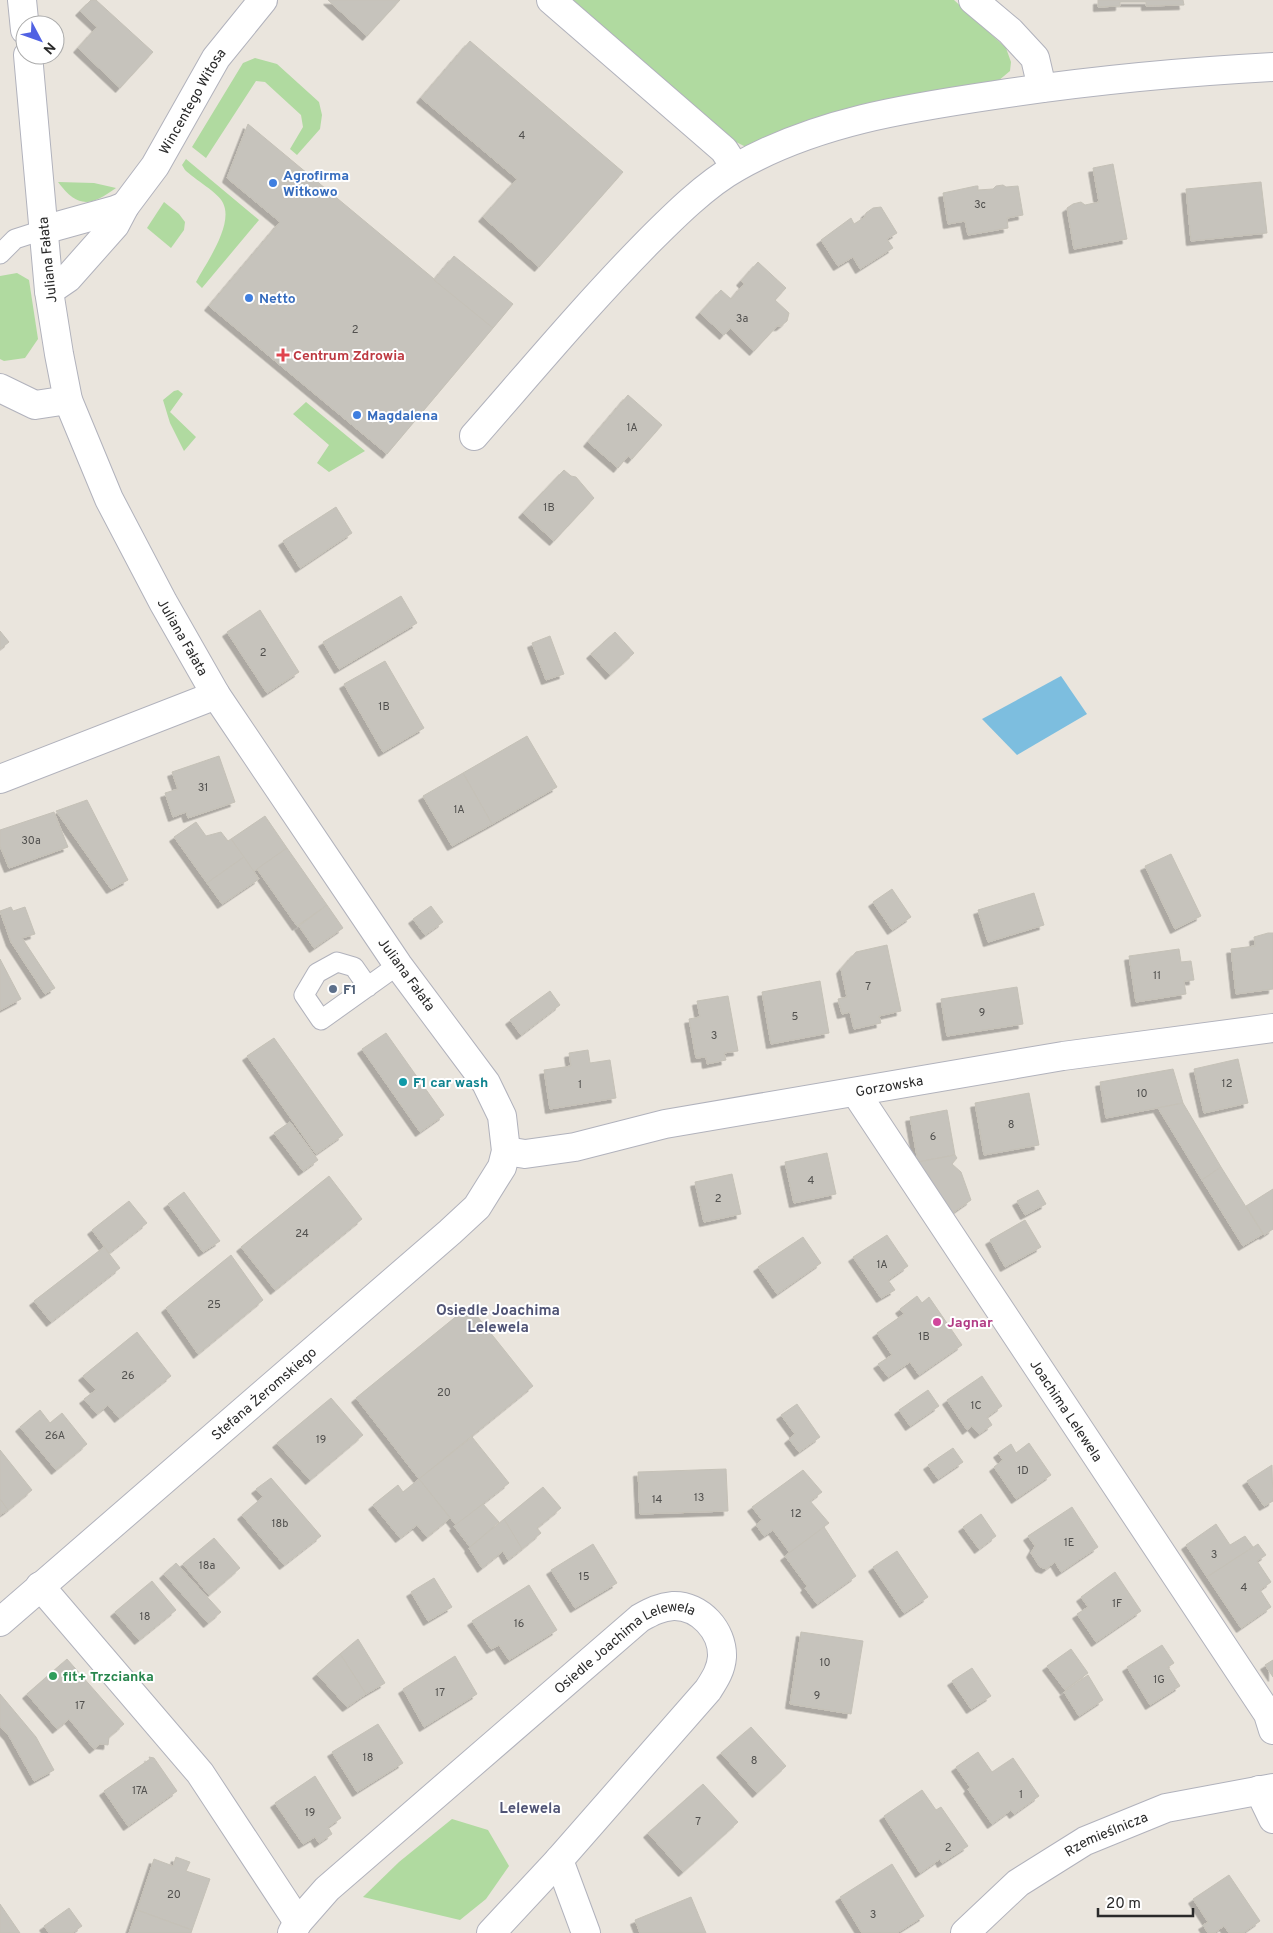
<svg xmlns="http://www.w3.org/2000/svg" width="1273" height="1933" font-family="Overpass,sans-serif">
  <defs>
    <filter id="shadow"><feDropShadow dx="-4.5" dy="4.5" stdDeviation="0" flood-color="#0004"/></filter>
  </defs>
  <rect width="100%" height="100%" fill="#eae5dd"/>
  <g fill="#b0daa0">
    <polygon points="568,0 954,0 1006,48 1011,62 1010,71 998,81 860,105 804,123 746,147 730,139"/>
    <polygon points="255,58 277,64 319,102 322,115 320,129 297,155 290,149 303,127 301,115 265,82 256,81 206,158 192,147 243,63"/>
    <path d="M186,159L259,220L202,288L196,282C206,263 234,225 223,203C219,193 194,179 185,170L182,165Z"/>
    <path d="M58,182L94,183L116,188C91,206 78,209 58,182Z"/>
    <polygon points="164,202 179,214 185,222 184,230 171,248 147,228"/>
    <polygon points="17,273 29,280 38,339 25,358 4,361 0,359 0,276"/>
    <polygon points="178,390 183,394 170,412 196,437 184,451 170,423 163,400 174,391"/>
    <polygon points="306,402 365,451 329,472 317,463 329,445 293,414"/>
    <polygon points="452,1819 488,1830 509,1866 486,1899 460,1920 363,1897 399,1862"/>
  </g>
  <polygon fill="#7dbedf" points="1061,676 1087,714 1017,755 982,719"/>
  <g fill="#c6c3bc" stroke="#c5c1b7" filter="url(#shadow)">
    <polygon points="91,0 96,0 153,52 120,88 78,48 97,27 80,11"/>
    <polygon points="328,0 400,0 367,36"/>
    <polygon points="1098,0 1183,0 1184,5 1146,6 1146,2 1120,2 1120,6 1098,7"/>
    <polygon points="470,41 623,172 539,267 483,217 517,179 421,98"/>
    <polygon points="248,124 493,328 387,454 209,306 280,222 227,178"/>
    <polygon points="1113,164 1127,239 1074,249 1067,208 1073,204 1081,202 1085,205 1099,202 1093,168"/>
    <polygon points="1261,182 1267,233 1191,241 1186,189"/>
    <polygon points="1003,185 1006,187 1018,186 1023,215 1007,218 1008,228 968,235 965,221 948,224 943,193 976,186 978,186 978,190 993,189 996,186"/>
    <polygon points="881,207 897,233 887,239 893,248 860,269 853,257 838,266 821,240 851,218 854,224 865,217 866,213 873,208"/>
    <polygon points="454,256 513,304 493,328 434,280"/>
    <polygon points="758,262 786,288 775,300 789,313 787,321 781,326 777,326 754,351 730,328 724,335 700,313 721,290 731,299 744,284 741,281"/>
    <polygon points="628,395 662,425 632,459 628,456 618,468 588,442"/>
    <polygon points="564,470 571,476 576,477 594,498 554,541 523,513"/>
    <polygon points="336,507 352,533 300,568 283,541"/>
    <polygon points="401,596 417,623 339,669 323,642"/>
    <polygon points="260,610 299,672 267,693 227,632"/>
    <polygon points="0,631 9,642 0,649"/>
    <polygon points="615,632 634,653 610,675 591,654"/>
    <polygon points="550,636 564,674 546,680 532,643"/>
    <polygon points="385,661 424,728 383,752 344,684"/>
    <polygon points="527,736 557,787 492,824 463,773"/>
    <polygon points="219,756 235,802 188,818 186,812 173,817 165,793 178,789 172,772"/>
    <polygon points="463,773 492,824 452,846 423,796"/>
    <polygon points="87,800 128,880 111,889 56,811"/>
    <polygon points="54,812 68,847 9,868 0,846 0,830"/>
    <polygon points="265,816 287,848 253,872 231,839"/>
    <polygon points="196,822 206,836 221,832 228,841 231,839 244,857 207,883 174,837"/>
    <polygon points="287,848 327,905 297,926 257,869"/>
    <polygon points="1171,854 1201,916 1175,929 1145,866"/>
    <polygon points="244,857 259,879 222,904 207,883"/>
    <polygon points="892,889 911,917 892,930 873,902"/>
    <polygon points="1034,893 1044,925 988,942 978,910"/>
    <polygon points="327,905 343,928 314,948 299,926"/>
    <polygon points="431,906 443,922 425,935 413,919"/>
    <polygon points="11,907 13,911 25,907 35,934 22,938 55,988 45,994 11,942 0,911"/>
    <polygon points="1268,933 1273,933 1273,989 1236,994 1231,949 1255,946 1254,937"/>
    <polygon points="887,945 901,1011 879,1016 881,1023 854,1029 850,1012 842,1014 838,999 847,997 841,969 856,952"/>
    <polygon points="1179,949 1181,962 1191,961 1194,980 1184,981 1186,994 1136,1002 1129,956"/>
    <polygon points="0,959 21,999 0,1010"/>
    <polygon points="820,981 829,1033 771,1044 762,992"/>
    <polygon points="1017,987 1023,1024 947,1036 941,999"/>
    <polygon points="550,991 560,1005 521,1035 510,1020"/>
    <polygon points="728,996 738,1051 724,1053 726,1060 707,1064 706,1057 696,1058 689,1019 700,1017 697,1001"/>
    <polygon points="386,1033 444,1115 420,1132 362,1049"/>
    <polygon points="274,1038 343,1135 316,1154 247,1056"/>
    <polygon points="588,1050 590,1063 610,1060 616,1098 550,1109 544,1070 571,1066 569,1053"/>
    <polygon points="1238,1059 1248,1103 1204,1113 1194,1069"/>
    <polygon points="1173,1069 1183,1103 1106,1118 1100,1082"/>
    <polygon points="1029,1093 1039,1145 984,1155 975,1103"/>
    <polygon points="1183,1103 1221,1167 1202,1180 1158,1108"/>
    <polygon points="947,1110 955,1155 918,1162 910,1117"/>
    <polygon points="290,1122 318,1160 303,1171 274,1133"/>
    <polygon points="827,1153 836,1194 794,1203 785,1162"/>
    <polygon points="955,1155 957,1158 952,1164 961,1172 971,1200 951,1214 918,1162"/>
    <polygon points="1221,1167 1263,1234 1243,1246 1202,1180"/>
    <polygon points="732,1174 741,1214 704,1222 695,1182"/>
    <polygon points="329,1176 362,1219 275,1290 241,1247"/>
    <polygon points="1273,1189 1273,1229 1264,1235 1246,1206"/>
    <polygon points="1038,1190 1046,1204 1025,1215 1017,1201"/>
    <polygon points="184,1192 220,1241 203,1252 168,1204"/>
    <polygon points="129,1201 147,1223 109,1253 92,1230"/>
    <polygon points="1025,1220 1041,1247 1005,1267 990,1240"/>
    <polygon points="887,1235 908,1266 888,1280 895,1290 881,1298 853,1257"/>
    <polygon points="803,1237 821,1263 777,1294 758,1267"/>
    <polygon points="104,1247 120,1268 51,1322 34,1301"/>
    <polygon points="231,1255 263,1300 198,1354 166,1308"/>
    <polygon points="917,1296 922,1303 929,1297 962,1345 919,1375 910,1362 888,1377 878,1364 892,1355 877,1333 904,1314 900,1309"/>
    <polygon points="469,1306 533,1386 419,1479 356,1398"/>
    <polygon points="137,1332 171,1376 119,1418 108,1405 97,1414 84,1399 96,1390 83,1376"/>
    <polygon points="982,1376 1002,1406 987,1417 992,1425 979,1434 972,1426 967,1430 947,1400"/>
    <polygon points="928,1390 939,1406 910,1426 899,1410"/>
    <polygon points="331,1398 363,1435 310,1480 277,1443"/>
    <polygon points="797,1404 820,1437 799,1452 789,1439 795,1434 781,1415"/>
    <polygon points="40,1410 50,1423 62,1413 87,1444 56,1470 20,1427"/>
    <polygon points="472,1437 509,1483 456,1525 419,1479"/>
    <polygon points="1029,1443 1051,1475 1016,1499 994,1467 1003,1460 998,1453 1011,1444 1016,1453"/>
    <polygon points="953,1448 963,1462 938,1479 928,1465"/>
    <polygon points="0,1450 32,1490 8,1510 0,1499"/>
    <polygon points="1272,1465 1273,1501 1264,1506 1247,1481"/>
    <polygon points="726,1469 728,1511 640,1514 638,1472"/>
    <polygon points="803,1470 822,1492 810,1501 829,1523 790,1553 773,1530 764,1536 756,1525 762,1520 752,1507"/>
    <polygon points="271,1478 321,1536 284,1565 242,1515 263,1497 256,1489"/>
    <polygon points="419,1479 450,1518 427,1537 417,1525 400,1538 373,1505 398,1485 403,1492"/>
    <polygon points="543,1487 561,1508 537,1528 541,1533 522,1549 504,1519"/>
    <polygon points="0,1499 8,1510 0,1515"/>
    <polygon points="483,1504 499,1522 470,1547 454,1526"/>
    <polygon points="1072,1507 1098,1547 1061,1572 1055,1562 1046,1569 1040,1567 1031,1553 1035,1546 1028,1536"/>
    <polygon points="981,1514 996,1536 979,1549 963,1527"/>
    <polygon points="504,1519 522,1549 508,1560 503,1551 482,1568 469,1548"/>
    <polygon points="1216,1524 1230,1545 1245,1536 1253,1547 1207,1577 1186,1545"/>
    <polygon points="824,1527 856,1576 817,1604 805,1588 807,1586 785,1556"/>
    <polygon points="214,1538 240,1568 209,1595 183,1564"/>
    <polygon points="593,1544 617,1583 575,1608 551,1570"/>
    <polygon points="1258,1544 1266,1555 1257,1561 1271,1582 1260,1590 1271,1607 1241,1628 1207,1577"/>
    <polygon points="897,1551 928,1597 904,1613 873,1567"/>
    <polygon points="176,1563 221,1612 208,1623 164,1574"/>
    <polygon points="1115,1572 1141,1611 1096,1642 1077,1614 1088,1607 1081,1597"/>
    <polygon points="434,1578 452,1607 428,1621 411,1592"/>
    <polygon points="152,1581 176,1610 139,1640 115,1612"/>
    <polygon points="529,1585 557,1630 509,1660 499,1645 491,1649 472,1621"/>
    <polygon points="801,1632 863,1641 851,1714 790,1704"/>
    <polygon points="358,1639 385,1683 366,1694 340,1654"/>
    <polygon points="1162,1645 1174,1663 1168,1667 1180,1686 1150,1705 1127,1667"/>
    <polygon points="1071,1649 1088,1673 1065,1690 1047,1666"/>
    <polygon points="340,1654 366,1694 347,1707 317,1674"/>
    <polygon points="455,1656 477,1694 424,1727 403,1689"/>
    <polygon points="67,1659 124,1724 109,1737 108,1745 100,1744 94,1749 69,1719 57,1729 27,1694"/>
    <polygon points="1273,1660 1273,1677 1265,1665"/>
    <polygon points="972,1668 991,1696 971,1709 952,1681"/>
    <polygon points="1088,1675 1103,1700 1079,1716 1064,1692"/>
    <polygon points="0,1694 36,1737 54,1770 34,1781 9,1736 0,1726"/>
    <polygon points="378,1724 403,1763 357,1792 332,1752"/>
    <polygon points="751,1727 786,1766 757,1793 721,1753"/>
    <polygon points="978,1752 992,1772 1013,1758 1039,1796 1014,1814 1011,1810 992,1824 968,1789 970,1787 956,1767"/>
    <polygon points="149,1757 154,1758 177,1791 128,1826 104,1791 150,1759"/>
    <polygon points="315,1776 341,1818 328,1827 332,1834 319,1843 315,1837 303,1844 275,1803"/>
    <polygon points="703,1784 738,1822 683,1872 648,1833"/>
    <polygon points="922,1790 936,1810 941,1807 968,1846 942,1863 940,1859 920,1873 884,1816"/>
    <polygon points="176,1857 190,1862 186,1871 210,1879 192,1930 137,1910 154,1859 173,1866"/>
    <polygon points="892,1864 924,1916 897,1933 862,1933 840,1897"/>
    <polygon points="1229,1875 1260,1921 1243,1933 1229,1933 1224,1926 1214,1933 1208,1933 1203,1925 1208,1922 1193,1899"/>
    <polygon points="691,1897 706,1933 640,1933 635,1920"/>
    <polygon points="0,1904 20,1933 0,1933"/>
    <polygon points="69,1908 82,1926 72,1933 49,1933 44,1926"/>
    <polygon points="137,1910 192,1930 191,1933 129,1933"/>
  </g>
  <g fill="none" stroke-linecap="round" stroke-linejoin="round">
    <g stroke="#b1b2bc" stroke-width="21">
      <g id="lane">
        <polyline points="0,254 15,239 43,230"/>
        <polyline points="368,987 354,967 337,962 317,973 304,995 321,1020 398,965"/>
      </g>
    </g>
    <g stroke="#b1b2bc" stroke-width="30">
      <g id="street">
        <polyline points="551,0 724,150 735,167"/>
        <polyline points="973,0 1010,31 1035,58 1042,88"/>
        <polyline points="43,230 115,210 125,206"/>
        <path id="s1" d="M49,291L68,278L115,225L125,206L155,166L216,58L263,0"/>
        <polyline points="0,388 35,405 68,400"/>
        <path d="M474,436C531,371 587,304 648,242C673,217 706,184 737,167C816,122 907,108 995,95C1087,81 1180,72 1273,67"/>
        <polyline points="0,779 216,695"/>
        <path id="s2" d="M856,1093L1268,1714L1273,1730"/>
        <polyline points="40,1586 200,1773 298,1922"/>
        <polyline points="1259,1790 1273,1819"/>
        <polyline points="559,1860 586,1933"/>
        <path id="s3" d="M292,1933L298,1922L327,1889L640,1618C651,1612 660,1607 673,1606C700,1605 723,1631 722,1657C721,1670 715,1679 708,1690L559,1860L491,1933"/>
        <path id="s4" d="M965,1933L1018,1883L1085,1841L1166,1808L1273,1788"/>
      </g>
    </g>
    <g stroke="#b1b2bc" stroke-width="30">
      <g id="secondary">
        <polyline points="22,0 25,30"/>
        <path id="s5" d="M506,1151L525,1154L575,1147L665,1124L1063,1056L1273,1028"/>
        <path id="s6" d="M0,1622L450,1232L477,1207L502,1167L506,1151L502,1116L486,1083L398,965L216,695L163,602L109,499L68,400L59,354L49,291L28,55"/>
      </g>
    </g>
    <use href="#lane" stroke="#fff" stroke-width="19"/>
    <use href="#street" stroke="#fff" stroke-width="28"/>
    <use href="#secondary" stroke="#fff" stroke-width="28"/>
  </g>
  <g fill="#3f7fe0" stroke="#fff" stroke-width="2">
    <circle cx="273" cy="183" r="5"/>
    <circle cx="249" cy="298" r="5"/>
    <circle cx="357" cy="415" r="5"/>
  </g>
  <path fill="#e0444e" stroke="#fff" stroke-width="2" d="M280.5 347.5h5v5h5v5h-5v5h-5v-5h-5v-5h5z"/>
  <circle fill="#5c6f8a" stroke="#fff" stroke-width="2" cx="333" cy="989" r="5"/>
  <circle fill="#0f9aa8" stroke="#fff" stroke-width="2" cx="403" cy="1082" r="5"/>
  <circle fill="#d1479c" stroke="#fff" stroke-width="2" cx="937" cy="1322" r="5"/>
  <circle fill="#2e9e5b" stroke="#fff" stroke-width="2" cx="53" cy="1676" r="5"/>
  <g text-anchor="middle" stroke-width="4" stroke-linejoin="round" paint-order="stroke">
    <g font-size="11" fill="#51504e">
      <text x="522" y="139">4</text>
      <text x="980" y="208">3c</text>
      <text x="742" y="322">3a</text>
      <text x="355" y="333">2</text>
      <text x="632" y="431">1A</text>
      <text x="549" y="511">1B</text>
      <text x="263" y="656">2</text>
      <text x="384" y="710">1B</text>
      <text x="203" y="791">31</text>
      <text x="459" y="813">1A</text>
      <text x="31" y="844">30a</text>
      <text x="1157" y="979">11</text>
      <text x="868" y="990">7</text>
      <text x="982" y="1016">9</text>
      <text x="795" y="1020">5</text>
      <text x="714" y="1039">3</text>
      <text x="1227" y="1087">12</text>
      <text x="580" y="1088">1</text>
      <text x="1142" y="1097">10</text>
      <text x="1011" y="1128">8</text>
      <text x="933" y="1140">6</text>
      <text x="811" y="1184">4</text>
      <text x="718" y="1202">2</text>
      <text x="302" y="1237">24</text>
      <text x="882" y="1268">1A</text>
      <text x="214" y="1308">25</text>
      <text x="924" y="1340">1B</text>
      <text x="128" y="1379">26</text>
      <text x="444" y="1396">20</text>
      <text x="976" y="1409">1C</text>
      <text x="55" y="1439">26A</text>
      <text x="321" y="1443">19</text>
      <text x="1023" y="1474">1D</text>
      <text x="699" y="1501">13</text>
      <text x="657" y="1503">14</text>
      <text x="796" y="1517">12</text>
      <text x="280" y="1527">18b</text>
      <text x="1069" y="1546">1E</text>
      <text x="1214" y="1558">3</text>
      <text x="207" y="1569">18a</text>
      <text x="584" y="1580">15</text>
      <text x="1244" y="1591">4</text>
      <text x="1117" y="1607">1F</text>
      <text x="145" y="1620">18</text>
      <text x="519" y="1627">16</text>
      <text x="825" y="1666">10</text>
      <text x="1159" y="1683">1G</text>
      <text x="440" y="1696">17</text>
      <text x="817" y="1699">9</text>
      <text x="80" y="1709">17</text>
      <text x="368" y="1761">18</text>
      <text x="754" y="1764">8</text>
      <text x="140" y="1794">17A</text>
      <text x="1021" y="1798">1</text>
      <text x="310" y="1816">19</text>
      <text x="698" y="1825">7</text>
      <text x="948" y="1851">2</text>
      <text x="174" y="1898">20</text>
      <text x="873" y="1918">3</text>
    </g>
    <g font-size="14" fill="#2a2a2a" stroke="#fff">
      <text dy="5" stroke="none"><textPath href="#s1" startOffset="240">Wincentego Witosa</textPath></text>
      <text transform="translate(47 260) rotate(-96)" y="5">Juliana Fałata</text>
      <text transform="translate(183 637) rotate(60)" y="5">Juliana Fałata</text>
      <text transform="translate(407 974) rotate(54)" y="5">Juliana Fałata</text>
      <text dy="5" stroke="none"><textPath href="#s5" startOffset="390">Gorzowska</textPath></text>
      <text dy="5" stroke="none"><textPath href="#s6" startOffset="349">Stefana Żeromskiego</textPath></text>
      <text dy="5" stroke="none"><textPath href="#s2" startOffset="381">Joachima Lelewela</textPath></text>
      <text dy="5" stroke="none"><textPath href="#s3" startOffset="444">Osiedle Joachima Lelewela</textPath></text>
      <text dy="5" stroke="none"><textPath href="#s4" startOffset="174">Rzemieślnicza</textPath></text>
    </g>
    <g font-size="14" font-weight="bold" fill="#366cbe" stroke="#fff" text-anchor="start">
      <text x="283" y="180">Agrofirma<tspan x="283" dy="16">Witkowo</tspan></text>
      <text x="259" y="303">Netto</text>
      <text x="367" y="420">Magdalena</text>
    </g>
    <g font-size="14" font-weight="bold" fill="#be3a42" stroke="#fff" text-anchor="start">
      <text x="293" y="360">Centrum Zdrowia</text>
    </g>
    <g font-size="14" font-weight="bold" fill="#4e5e75" stroke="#fff" text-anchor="start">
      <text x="343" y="994">F1</text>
    </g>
    <g font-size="14" font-weight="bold" fill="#0d838f" stroke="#fff" text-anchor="start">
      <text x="413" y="1087">F1 car wash</text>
    </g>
    <g font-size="14" font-weight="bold" fill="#b23c85" stroke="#fff" text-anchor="start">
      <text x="947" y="1327">Jagnar</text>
    </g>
    <g font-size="14" font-weight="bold" fill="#27864d" stroke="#fff" text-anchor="start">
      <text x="63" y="1681">fit+ Trzcianka</text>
    </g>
    <g font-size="15" font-weight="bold" fill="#505475" stroke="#fff">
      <text x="498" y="1315">Osiedle Joachima<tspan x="498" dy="17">Lelewela</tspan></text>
      <text x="530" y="1813">Lelewela</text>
    </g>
  </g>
  <g transform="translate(40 40) rotate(131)"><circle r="24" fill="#ffffff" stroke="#aaaaaa"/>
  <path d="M0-4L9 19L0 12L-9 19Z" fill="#5162e3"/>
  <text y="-8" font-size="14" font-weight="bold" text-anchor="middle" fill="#2a2a2a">N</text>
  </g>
  <path d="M1098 1908v8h95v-8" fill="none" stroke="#2a2a2a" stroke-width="2.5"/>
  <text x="1106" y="1908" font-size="15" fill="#2a2a2a" stroke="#ffffff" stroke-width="4" paint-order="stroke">20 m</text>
</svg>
